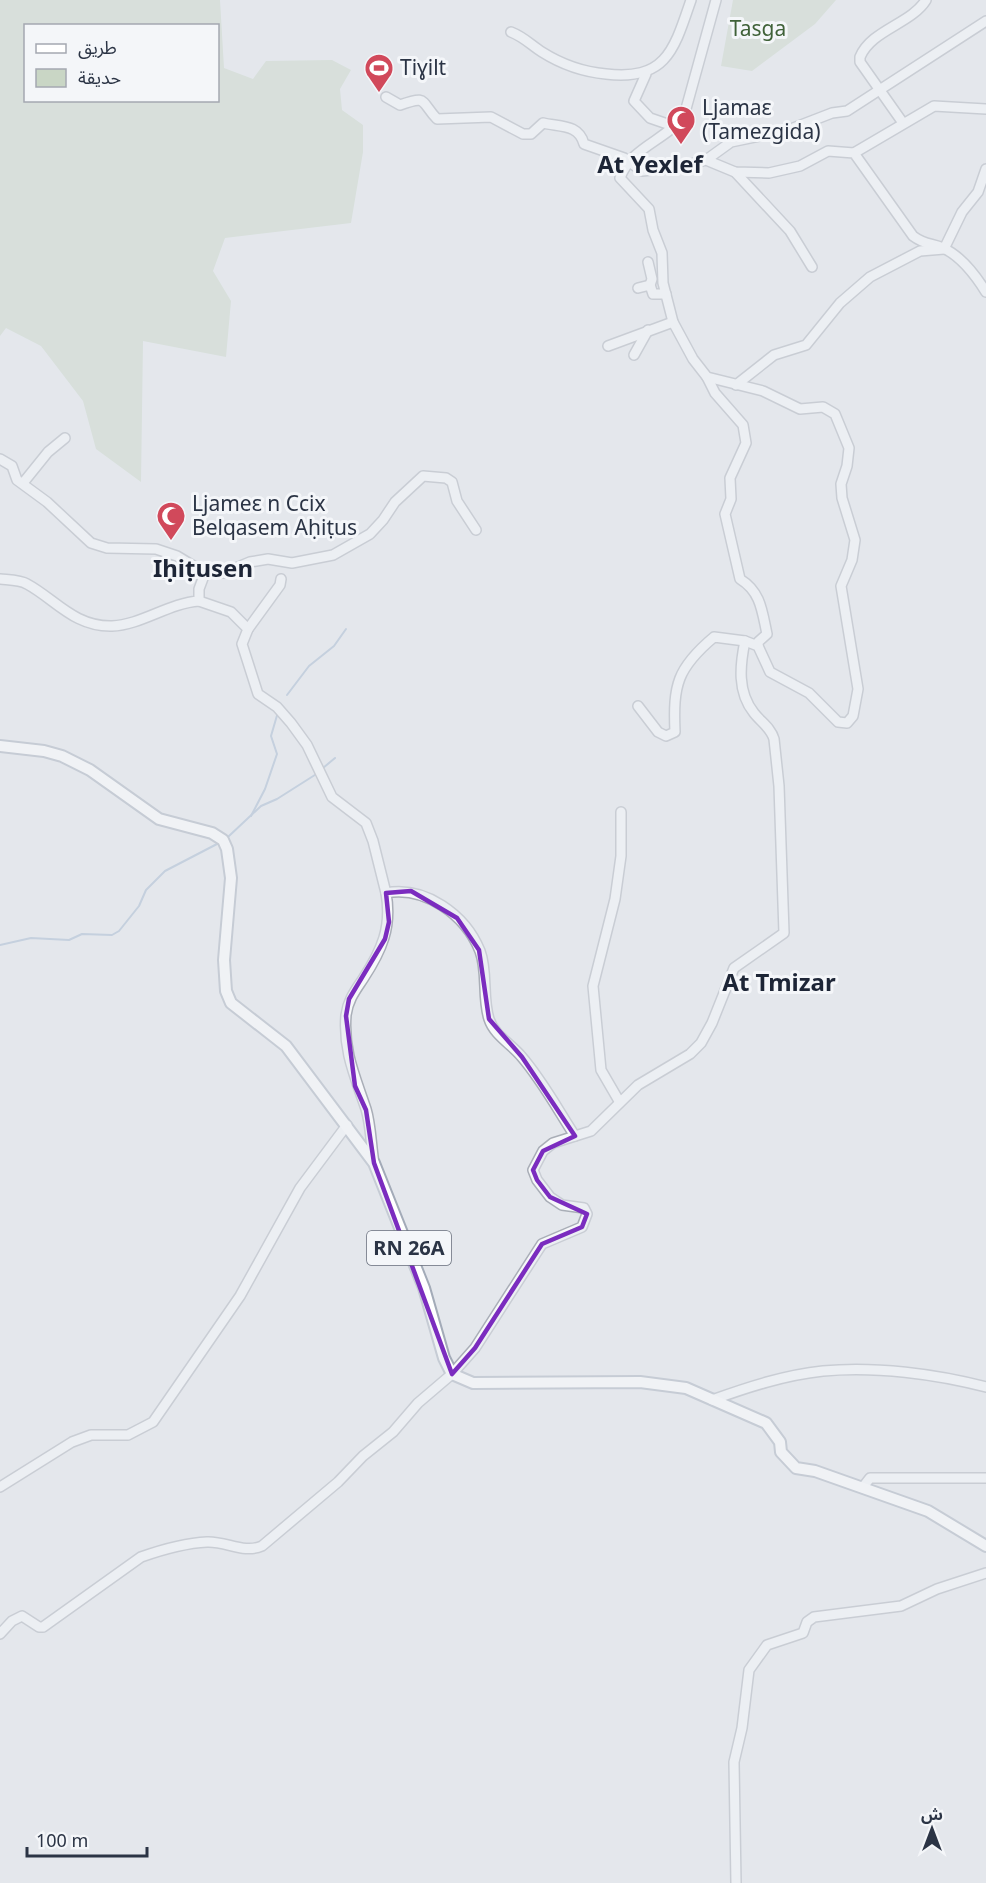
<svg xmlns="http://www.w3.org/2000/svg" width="986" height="1883" font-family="'Noto Sans','Noto Sans Arabic',sans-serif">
  <rect width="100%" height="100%" fill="#e4e7ec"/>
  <g fill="#c9d6c5" fill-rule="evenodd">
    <path d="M0,0H220L224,68L253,79L266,61L332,60L351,70L340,89L342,110L363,125V152L351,223L225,238L213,271L231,301L226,357L143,341L141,482L96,449L83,401L41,346L6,328L0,336ZM26,26H218V100H26Z"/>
    <polygon points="733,0 836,0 815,24 752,71 721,66"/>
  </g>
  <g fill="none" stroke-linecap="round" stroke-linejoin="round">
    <g stroke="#9fb4cc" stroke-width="2">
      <polyline points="287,695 309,666 334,646 346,629"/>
      <polyline points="323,768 335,758"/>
      <polyline points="251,816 265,789 277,754 271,736 278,712"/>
      <polyline points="229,836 261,806 277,799 318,773"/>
      <polyline points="0,945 31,938 69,940 82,934 112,935 119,931 139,906 146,890 165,871 217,844"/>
    </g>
    <g stroke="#a9aeb7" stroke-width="12">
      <g id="minor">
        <path d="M511,32C524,37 531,45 542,52C561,64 584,72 606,74C666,81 674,50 691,0"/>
        <polyline points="646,74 634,101 650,118 676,127"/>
        <path d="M386,97L400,105C428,95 420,101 437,119L491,117L523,134H531L543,123C560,127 579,124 584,144L624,158L642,171L680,167L706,160L735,172L769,173L800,166L828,151L854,153L913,236C925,245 931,243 943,248C961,256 976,276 986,292"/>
        <path d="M903,123L860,62V57C871,30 911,24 926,0"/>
        <polyline points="854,153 934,106 986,109"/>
        <polyline points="706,160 731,142 788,130 832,113 847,111 986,21"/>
        <polyline points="735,172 790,231 812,267"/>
        <polyline points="648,262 652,279 650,285"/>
        <polyline points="638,288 650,285 653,294 666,294"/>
        <polyline points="608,346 673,322"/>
        <polyline points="634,355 648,330"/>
        <path d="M707,377L715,393L743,425L746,443L730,478L731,499L725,514L740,579C761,592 762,611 767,634L758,642V646"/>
        <polyline points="736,385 774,355 806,345 840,303 870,277 920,251 944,249 962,212 978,192 986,169"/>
        <polyline points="0,459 12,466 17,480 47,502 91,543 107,548 156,549 177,556 205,573"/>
        <polyline points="23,483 48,452 65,438"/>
        <path d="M0,579C8,580 20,580 27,584C55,599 74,627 112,626C141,625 169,603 199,601V589L205,573H224L250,562L268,559L292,563L333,555L370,534L383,520L395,502L423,476L446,478L452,482L457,501L476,530"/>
        <polyline points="199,601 231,612 248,629 242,644 258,694 277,707 291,723 307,745 332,797 366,823 373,841 386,893"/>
        <polyline points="248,629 280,585 281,579"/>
        <path d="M638,706L658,732L666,736L675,732C673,685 677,668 714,637L745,641L758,646L770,672L809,693L838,722L847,723L853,716L858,689L841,586L852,560L855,540L842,498L841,484L847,466L849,448L835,414L823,407L800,409L763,391L707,377L693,359L673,322L663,283L662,253L653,230L649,209L620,178C631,147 665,141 684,116L716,0"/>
        <polyline points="619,1101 601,1070 593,986 615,899 621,856 621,812"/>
        <path d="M374,1163C371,1146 371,1125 366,1109C355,1076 343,1051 346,1015C348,1000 355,991 363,979C382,950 392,927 386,893C425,886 465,914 480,951C488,972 482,997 489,1019C494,1035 511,1044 521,1056C542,1080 558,1110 575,1136"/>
        <path d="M712,1400C748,1387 785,1375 823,1371C875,1366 936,1374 986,1387"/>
        <polyline points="0,1487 72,1442 91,1435 128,1435 153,1422 240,1296 300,1188 347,1125"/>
        <polyline points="863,1487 870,1478 986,1478"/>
        <path d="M0,1634L12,1621L22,1616L39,1627H43L141,1557C161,1550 185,1543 207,1542C226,1541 244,1554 262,1546L338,1482L363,1456L393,1432L418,1403L452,1374L475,1348L542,1244L582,1227L587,1214L584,1208L562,1205L550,1197L537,1180L533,1170L543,1151L553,1143L591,1131L638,1085L690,1054L701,1043L712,1023L734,968L784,933L779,786L774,739C771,728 761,722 754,713C737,692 740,665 745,641"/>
        <polyline points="736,1883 734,1762 742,1728 749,1670 767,1645 803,1633 807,1622 814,1617 901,1606 937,1589 986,1573"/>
      </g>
    </g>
    <g stroke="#a3abb8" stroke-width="14">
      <polyline id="major" points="0,746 44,751 62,756 90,770 159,819 212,833 223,840 227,849 231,878 224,960 226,991 231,1003 286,1046 374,1163 424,1288 444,1358 452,1374 473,1383 640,1382 686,1388 766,1423 780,1442 781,1452 796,1468 815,1471 928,1511 986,1546"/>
    </g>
    <use href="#minor" stroke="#f7f8fa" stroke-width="9"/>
    <use href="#major" stroke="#fff" stroke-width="10"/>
  </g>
  <path d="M0 0H986V1883H0ZM411,891L457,918L479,950L489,1019L522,1057L575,1136L543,1151L533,1170L537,1180L550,1197L587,1214L582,1227L542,1244L475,1348L452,1374L374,1163L366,1110L355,1086L346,1016L349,999L385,939L389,922L386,893Z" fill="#e4e7ec" fill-opacity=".55" fill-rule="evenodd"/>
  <path fill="none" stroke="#7b2cbf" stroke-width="4.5" stroke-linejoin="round" d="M411,891L457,918L479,950L489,1019L522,1057L575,1136L543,1151L533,1170L537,1180L550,1197L587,1214L582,1227L542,1244L475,1348L452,1374L374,1163L366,1110L355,1086L346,1016L349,999L385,939L389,922L386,893Z"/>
  <defs>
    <g id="stadium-pin" transform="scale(1.5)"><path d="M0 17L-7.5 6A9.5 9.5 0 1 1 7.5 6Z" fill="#d1495b" stroke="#f4f6f9"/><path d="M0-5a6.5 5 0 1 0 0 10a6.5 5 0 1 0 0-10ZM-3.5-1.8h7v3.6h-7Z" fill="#fff"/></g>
    <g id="mosque-pin" transform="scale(1.5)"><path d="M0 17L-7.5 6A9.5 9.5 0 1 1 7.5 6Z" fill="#d1495b" stroke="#f4f6f9"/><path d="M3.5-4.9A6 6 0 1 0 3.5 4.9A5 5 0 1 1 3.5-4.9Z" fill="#fff"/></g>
  </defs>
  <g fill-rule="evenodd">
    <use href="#stadium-pin" x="379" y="68"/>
    <use href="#mosque-pin" x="681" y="120"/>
    <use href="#mosque-pin" x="171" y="516"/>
  </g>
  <g text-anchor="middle" stroke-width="6" stroke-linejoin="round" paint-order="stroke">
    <rect fill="#f4f6f9" stroke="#676e7b" stroke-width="1.5" x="367" y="1231" width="84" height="34" rx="4.5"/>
    <g font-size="20" font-weight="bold" fill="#2b3445">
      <text x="409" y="1255">RN 26A</text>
    </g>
    <g font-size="21" fill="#3f6138" stroke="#f4f6f9">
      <text x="758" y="36">Tasga</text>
    </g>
    <g font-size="21" fill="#2b3445" stroke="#f4f6f9" text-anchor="start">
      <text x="400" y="75">Tiɣilt</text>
      <text x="702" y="115">Ljamaɛ<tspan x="702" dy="24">(Tamezgida)</tspan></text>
      <text x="192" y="511">Ljameɛ n Ccix<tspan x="192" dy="24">Belqasem Aḥiṭus</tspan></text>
    </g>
    <g font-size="24" font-weight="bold" fill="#1d2536" stroke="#f4f6f9">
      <text x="650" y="173">At Yexlef</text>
      <text x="203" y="577">Iḥiṭusen</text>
      <text x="779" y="991">At Tmizar</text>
    </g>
  </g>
  <rect x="24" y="24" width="195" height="78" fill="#f4f6f9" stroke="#a4a8b1" stroke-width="1.5"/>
  <rect x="36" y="44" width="30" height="9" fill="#ffffff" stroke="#a4a8b1" stroke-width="1.5"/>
  <text x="78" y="54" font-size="18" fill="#2b3445">طريق</text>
  <rect x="36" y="69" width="30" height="18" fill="#c9d6c5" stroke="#a4a8b1" stroke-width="1.5"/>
  <text x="78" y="84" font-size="18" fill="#2b3445">حديقة</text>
  <g transform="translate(932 1829)" stroke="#f4f6f9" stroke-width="4.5" paint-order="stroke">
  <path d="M0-4.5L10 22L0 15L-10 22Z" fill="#2b3445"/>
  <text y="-9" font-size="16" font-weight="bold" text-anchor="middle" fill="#2b3445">ش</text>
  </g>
  <path d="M27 1847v9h120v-9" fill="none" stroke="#2b3445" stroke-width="3"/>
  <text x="36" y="1847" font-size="18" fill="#2b3445" stroke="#f4f6f9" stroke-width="4.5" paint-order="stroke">100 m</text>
</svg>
